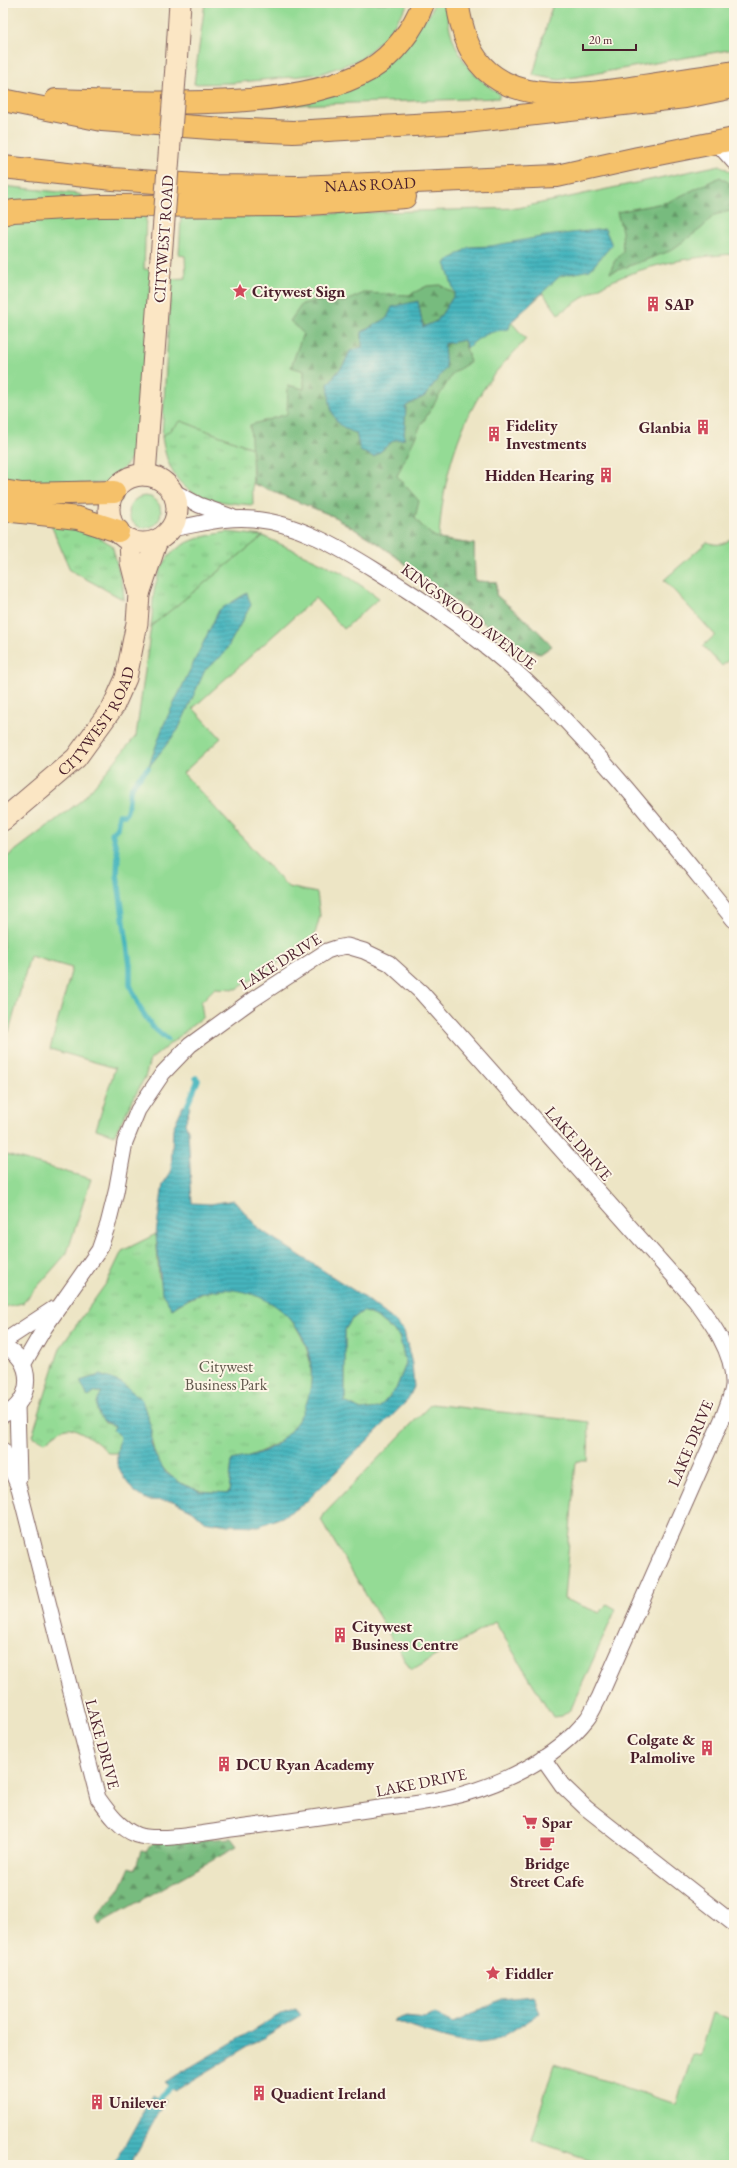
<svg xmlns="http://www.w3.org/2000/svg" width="737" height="2168" font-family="'EB Garamond',serif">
  <defs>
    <pattern id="forest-firs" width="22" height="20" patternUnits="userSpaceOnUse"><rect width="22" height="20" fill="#77bb7e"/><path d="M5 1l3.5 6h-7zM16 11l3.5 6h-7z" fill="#649767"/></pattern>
    <pattern id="park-tufts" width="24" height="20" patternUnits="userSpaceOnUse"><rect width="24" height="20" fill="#94db95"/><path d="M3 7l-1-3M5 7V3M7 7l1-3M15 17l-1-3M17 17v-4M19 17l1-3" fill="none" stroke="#81bc81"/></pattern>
    <pattern id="water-rules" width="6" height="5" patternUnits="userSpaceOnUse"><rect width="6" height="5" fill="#45b5be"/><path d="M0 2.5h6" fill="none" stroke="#3c939b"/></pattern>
  </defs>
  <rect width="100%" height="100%" fill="#fcf5e5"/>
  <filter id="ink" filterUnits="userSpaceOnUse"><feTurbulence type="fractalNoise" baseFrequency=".025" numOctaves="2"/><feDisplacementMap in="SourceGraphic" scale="8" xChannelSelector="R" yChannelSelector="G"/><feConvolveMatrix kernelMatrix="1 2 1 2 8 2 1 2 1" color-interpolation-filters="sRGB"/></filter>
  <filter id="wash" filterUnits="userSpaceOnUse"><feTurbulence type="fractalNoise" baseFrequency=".012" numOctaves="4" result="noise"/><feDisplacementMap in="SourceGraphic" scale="16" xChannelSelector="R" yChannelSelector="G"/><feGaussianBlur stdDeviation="0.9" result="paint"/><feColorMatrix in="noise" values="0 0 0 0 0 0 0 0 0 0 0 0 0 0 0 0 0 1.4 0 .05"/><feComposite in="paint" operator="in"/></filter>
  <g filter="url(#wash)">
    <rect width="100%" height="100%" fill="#ede5c5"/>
    <g fill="#94db95" stroke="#6f7d60">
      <polygon points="205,3 409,3 386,36 361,59 320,74 232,83 194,84"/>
      <path d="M434,3H447C446,40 467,75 499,93V98L263,106L351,86L430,14Z"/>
      <polygon points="553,3 734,3 734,49 559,80 533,75"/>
      <path d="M720,165L734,174V254C688,257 642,265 600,287C586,295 572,305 558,314L543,293L511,322L526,339C516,351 505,361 495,373C458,420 442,481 439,539L474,544L475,581L496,582V595L534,627L552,646L540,654L533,650L521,651L379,544L333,516L254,484L252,448L181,421L162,437L171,279L186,278L185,256L179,255L181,218L518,208Z"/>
      <polygon points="3,186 78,194 81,195 81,198 3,205"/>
      <polygon points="146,213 144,269 152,270 137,445 128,463 109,483 3,486 3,223 38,216"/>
      <circle cx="145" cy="512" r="16"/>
      <path d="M734,534V655L722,666L703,646L715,635L664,580L707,542C718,547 728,544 734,534Z"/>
      <polygon points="263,536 343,573 379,598 344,629 315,598 193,708 221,738 183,773 288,887 317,893 320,916 313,941 237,989 215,988 201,1002 203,1017 150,1060 145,1077 114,1135 96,1129 115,1068 50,1049 72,968 30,956 9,1032 3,1031 3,860 82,800 136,736 151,626"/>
      <polygon points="3,1154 91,1179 67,1253 23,1303 3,1307"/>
      <polygon points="431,1404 589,1422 588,1461 576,1461 564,1599 600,1613 607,1604 616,1609 571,1709 562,1716 553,1717 495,1622 411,1670 321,1520 325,1513"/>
      <polygon points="713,2013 734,2020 734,2165 606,2165 531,2140 554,2064 676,2104 693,2054 700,2056"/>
    </g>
    <g fill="url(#forest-firs)" stroke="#606d54">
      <polygon points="720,177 734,186 734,210 714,215 702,228 670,251 610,273 614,262 623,251 622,231 617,212 668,202"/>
      <path d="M440,285L455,294L437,321L423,327L418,302L362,332V347L350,351L344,364L328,384L356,433L374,457L394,440L404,439L406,406L425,396L444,344L464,340L470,362L453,373L420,427L397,476L419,501L415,518C437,544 442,540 474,544L475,581L496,582V595L534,627L552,646L540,654L533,650L521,651L379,544L333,516L254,484L250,425L287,414L288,385L304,389V371L291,367L303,333L290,321L302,304L315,301L344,302L364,293L409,295L427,286Z"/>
      <polygon points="231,1838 237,1846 99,1924 96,1918 121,1887 130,1867 135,1869 141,1851 147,1852 153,1843"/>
    </g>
    <g fill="url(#park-tufts)" stroke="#6f7d60">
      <path d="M181,421L252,448L253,505C200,501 171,495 162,437Z"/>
      <polygon points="51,525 83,528 112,545 123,587 124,600 70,570"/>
      <path d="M228,532L263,536L151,626C153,612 152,596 156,583C165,545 194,537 228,532Z"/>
      <path d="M156,1234L159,1276L172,1309C295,1225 382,1433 232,1460L229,1493C219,1492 208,1493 199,1490C170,1483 149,1460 152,1430L100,1375L80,1381L96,1392H102L97,1411L105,1423L116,1426L120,1437L117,1453H108C101,1445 77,1426 66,1428C59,1430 51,1438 45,1442L32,1436L60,1348L107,1282L122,1251Z"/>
      <polygon points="363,1311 377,1317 399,1336 406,1364 396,1389 379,1408 361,1410 345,1402 345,1330 351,1320"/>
    </g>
    <g fill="url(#water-rules)" stroke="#486a74" fill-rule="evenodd">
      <path d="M605,229L612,245L590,270L560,276L511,322L509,329C491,331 481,335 467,348L464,340L444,344L446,368L425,396L406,406L404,439L394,440L374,457L360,451L356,433C330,425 330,408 328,384L344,364L350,351L362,347V332L387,318L392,307L418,301L423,327L437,321L455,294L445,263L469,247L491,246L546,236Z"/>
      <polygon points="247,593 251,605 224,654 205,670 178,730 148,768 164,724 219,610"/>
      <path d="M183,1106L190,1107L185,1124L188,1130L192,1203L211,1204L234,1200L259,1229L364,1297L391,1318L404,1331L412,1364L414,1387L407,1401L304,1504L282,1517L259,1526L227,1525L204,1521L193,1511L173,1501L148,1500L135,1493L124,1478L117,1464V1453L120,1437L113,1430L115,1426C98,1422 91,1407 102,1392H96L88,1397L80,1381L100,1375L122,1383L142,1400L152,1431L151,1443L155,1455L166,1473L184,1485L200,1491L229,1493L232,1460C247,1457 262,1454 275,1445C337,1398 316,1306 240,1291C215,1286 192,1294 172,1309L162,1293L156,1234L163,1184L171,1172L173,1128ZM363,1311L377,1317L399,1336L406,1364L396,1389L379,1408L361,1410L345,1402V1330L351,1320Z"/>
      <path d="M534,1996L540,2013C527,2020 504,2038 492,2041C459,2049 423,2030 393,2021L406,2016L424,2018L435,2014L454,2023L501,1999Z"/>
      <polygon points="296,2009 301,2015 175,2091 165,2082 284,2012"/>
      <polygon points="153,2094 165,2101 130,2165 114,2165"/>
    </g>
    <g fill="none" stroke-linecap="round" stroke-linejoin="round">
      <g stroke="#45b5be" stroke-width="5.5">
        <path d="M148,768C142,774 132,783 130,792C128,801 130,806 125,815H119L117,828L112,833L118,855L117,874L130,965V985L141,1010L152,1026L167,1039"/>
        <polyline points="187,1106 198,1080 196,1078"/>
        <polyline points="159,2098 171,2087"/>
      </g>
    </g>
  </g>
  <g filter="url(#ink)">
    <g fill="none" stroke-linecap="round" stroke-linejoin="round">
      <g stroke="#836461" stroke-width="17">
        <g id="minor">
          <polyline points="717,143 734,162"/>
          <polyline points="171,490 199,505 232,517"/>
          <path d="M170,529C198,525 225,516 253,519C297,523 338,547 375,570C427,602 483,640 527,682C602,753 669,840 734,920"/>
          <polyline points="3,1342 53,1309"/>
          <path d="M3,1346C35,1359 34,1402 3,1415"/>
          <polyline points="17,1406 19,1479"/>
          <path d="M3,1450L19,1488L98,1798C108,1812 120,1829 137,1835C160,1843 220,1830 246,1827C286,1822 326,1816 366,1810C392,1806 420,1804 447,1798C497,1787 555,1760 587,1719C592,1713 595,1705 599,1698L724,1415C727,1405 734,1392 733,1382C733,1351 712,1323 694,1299L421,992L389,963L364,951L347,946L336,948L327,951L252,1000L190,1045L163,1073L138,1110L125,1142L116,1192L108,1224L99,1250L45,1327L24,1363"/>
          <polyline points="543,1758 562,1785 586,1808 734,1924"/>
        </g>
      </g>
      <g stroke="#836461" stroke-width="23">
        <g id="secondary">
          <polyline points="176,66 180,3"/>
          <polyline points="145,475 161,258"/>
          <circle cx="143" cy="509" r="34"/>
          <polyline points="139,594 157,540"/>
          <path id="s1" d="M3,820L76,758L113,707L126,678L137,623L139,594L131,562L130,540"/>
        </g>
      </g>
      <g stroke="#836461" stroke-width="24">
        <g id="trunk">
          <path d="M458,3C458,14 462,25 465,36C490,112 582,95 643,86C674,81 704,77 734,72"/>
          <polyline points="3,100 102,120 224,129 293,132 466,122 685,97 734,87"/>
          <path d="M56,100C141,102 295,113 369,70C393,56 414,29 423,3"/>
          <path id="s2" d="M3,167L113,179L211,186L298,187L557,176L638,158L734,139"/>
          <polyline points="3,214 13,211 100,206 295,205 405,197"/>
          <polyline points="3,491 22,494 114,492"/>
          <polyline points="3,510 78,518 118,531"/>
        </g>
      </g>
      <use href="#minor" stroke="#fff" stroke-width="15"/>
      <use href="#secondary" stroke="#fbe6c4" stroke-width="21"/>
      <use href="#trunk" stroke="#f5c16b" stroke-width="22"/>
      <g stroke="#836461" stroke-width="23" stroke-linecap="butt">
        <polyline id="secondary-bridge" points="161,258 176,66"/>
      </g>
      <use href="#secondary-bridge" stroke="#fbe6c4" stroke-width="21"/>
    </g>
  </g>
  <defs>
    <g id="sight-bare" transform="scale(1.2)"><path d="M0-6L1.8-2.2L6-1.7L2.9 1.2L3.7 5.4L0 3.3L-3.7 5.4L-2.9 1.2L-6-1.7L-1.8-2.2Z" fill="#d1495b" stroke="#fcf5e5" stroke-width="2.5" paint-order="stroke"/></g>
    <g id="building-bare" transform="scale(1.2)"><path d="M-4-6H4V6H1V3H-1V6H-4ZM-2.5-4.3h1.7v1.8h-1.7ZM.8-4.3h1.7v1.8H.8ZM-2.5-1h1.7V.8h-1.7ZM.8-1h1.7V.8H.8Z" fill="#d1495b" stroke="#fcf5e5" stroke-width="2.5" paint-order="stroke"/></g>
    <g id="supermarket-bare" transform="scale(1.2)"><path d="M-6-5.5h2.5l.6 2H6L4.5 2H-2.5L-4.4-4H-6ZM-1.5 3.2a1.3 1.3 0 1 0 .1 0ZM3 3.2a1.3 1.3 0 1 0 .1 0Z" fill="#d1495b" stroke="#fcf5e5" stroke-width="2.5" paint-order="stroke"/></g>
    <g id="cafe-bare" transform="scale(1.2)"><path d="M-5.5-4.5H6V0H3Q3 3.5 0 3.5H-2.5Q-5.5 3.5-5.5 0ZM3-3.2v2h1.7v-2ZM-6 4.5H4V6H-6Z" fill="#d1495b" stroke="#fcf5e5" stroke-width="2.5" paint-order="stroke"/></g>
  </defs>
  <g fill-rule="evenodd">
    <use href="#sight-bare" x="240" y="291"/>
    <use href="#building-bare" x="653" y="304"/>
    <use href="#building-bare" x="703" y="427"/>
    <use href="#building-bare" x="494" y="434"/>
    <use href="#building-bare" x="606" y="475"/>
    <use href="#building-bare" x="340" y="1635"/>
    <use href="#building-bare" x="707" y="1748"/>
    <use href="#building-bare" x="224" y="1764"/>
    <use href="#supermarket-bare" x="530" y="1822"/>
    <use href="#cafe-bare" x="547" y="1843"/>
    <use href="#sight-bare" x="493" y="1973"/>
    <use href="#building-bare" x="259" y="2093"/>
    <use href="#building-bare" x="97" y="2102"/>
  </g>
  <g text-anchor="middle" stroke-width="4" stroke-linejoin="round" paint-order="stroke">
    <g font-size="16" fill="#4a1f2b" stroke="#fcf5e5">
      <text dy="6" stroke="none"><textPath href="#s2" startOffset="368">NAAS ROAD</textPath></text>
      <text transform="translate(163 239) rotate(-86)" y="6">CITYWEST ROAD</text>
      <text transform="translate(469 616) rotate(37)" y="6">KINGSWOOD AVENUE</text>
      <text dy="6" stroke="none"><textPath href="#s1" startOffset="138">CITYWEST ROAD</textPath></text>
      <text transform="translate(280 961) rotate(-32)" y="6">LAKE DRIVE</text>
      <text transform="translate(579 1143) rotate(49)" y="6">LAKE DRIVE</text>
      <text transform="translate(690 1443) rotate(-67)" y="6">LAKE DRIVE</text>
      <text transform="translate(103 1744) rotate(75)" y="6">LAKE DRIVE</text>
      <text transform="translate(421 1782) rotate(-11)" y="6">LAKE DRIVE</text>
    </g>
    <g font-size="16" font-weight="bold" fill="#4a1f2b" stroke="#fcf5e5" text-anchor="start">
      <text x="252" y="297">Citywest Sign</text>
      <text x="665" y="310">SAP</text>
      <text x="506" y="431">Fidelity<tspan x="506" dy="18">Investments</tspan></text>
      <text x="691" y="433" text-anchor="end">Glanbia</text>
      <text x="594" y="481" text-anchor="end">Hidden Hearing</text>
      <text x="352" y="1632">Citywest<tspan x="352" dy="18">Business Centre</tspan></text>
      <text x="695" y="1745" text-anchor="end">Colgate &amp;<tspan x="695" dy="18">Palmolive</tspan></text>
      <text x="236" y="1770">DCU Ryan Academy</text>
      <text x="542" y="1828">Spar</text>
      <text x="547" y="1869" text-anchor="middle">Bridge<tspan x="547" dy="18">Street Cafe</tspan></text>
      <text x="505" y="1979">Fiddler</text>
      <text x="271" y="2099">Quadient Ireland</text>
      <text x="109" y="2108">Unilever</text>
    </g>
    <g font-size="16" fill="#60574b" stroke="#fcf5e5">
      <text x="226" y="1372">Citywest<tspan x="226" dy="18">Business Park</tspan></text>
    </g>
  </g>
  <rect width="737" height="2168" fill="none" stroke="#fcf5e5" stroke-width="16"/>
  <path d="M583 44v6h53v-6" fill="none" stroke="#4a1f2b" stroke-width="2"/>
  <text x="589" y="44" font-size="12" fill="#4a1f2b" stroke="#fcf5e5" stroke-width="3" paint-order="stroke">20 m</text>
</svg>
